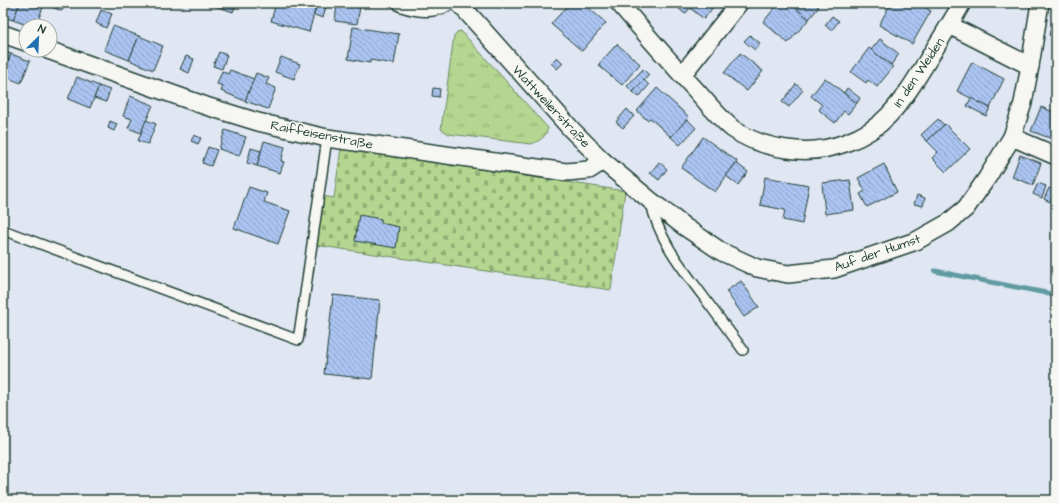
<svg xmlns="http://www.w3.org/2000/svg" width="1059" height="503" font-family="'Architects Daughter',sans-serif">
  <defs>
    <pattern id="grass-tufts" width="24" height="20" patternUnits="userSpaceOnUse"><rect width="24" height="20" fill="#b4d690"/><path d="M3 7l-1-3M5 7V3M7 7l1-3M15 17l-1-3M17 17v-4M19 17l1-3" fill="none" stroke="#92af76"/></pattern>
    <pattern id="cemetery-stones" width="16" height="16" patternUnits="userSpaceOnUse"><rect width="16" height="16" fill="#b4d690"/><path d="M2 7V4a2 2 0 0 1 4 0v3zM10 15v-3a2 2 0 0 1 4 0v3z" fill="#92af76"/></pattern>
    <pattern id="building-back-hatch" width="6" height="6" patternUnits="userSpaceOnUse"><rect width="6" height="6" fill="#abc4f1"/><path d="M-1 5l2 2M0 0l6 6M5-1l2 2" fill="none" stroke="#8ba0c4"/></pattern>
  </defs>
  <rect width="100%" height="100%" fill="#e0e7f2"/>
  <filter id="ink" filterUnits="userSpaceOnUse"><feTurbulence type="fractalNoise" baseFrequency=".025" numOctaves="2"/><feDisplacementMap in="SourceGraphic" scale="8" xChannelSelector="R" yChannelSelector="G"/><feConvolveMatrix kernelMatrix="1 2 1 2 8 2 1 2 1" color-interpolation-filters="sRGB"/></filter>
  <g filter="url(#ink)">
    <path fill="url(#grass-tufts)" stroke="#6a8a62" d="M461,31L548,128C545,138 540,141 531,144L449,134L441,129L454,36L457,32Z"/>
    <polygon fill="url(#cemetery-stones)" stroke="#6a8a62" points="341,148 625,191 611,290 315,245 322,196 334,198"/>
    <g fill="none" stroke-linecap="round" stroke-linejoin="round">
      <polyline stroke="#609ba1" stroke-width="5" points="935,271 1056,295"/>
    </g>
    <g fill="url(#building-back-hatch)" stroke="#1f3d34">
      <polygon points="3,3 20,3 13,20 3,17"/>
      <polygon points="20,3 33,3 43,7 36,26 29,26 13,20"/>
      <polygon points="42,3 65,3 62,11"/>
      <polygon points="207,3 236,3 233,12"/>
      <polygon points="276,3 317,3 309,32 271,21"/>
      <polygon points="317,3 327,3 323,18 314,15"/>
      <polygon points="570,3 583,3 606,23 582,51 551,24"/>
      <polygon points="678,3 716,3 704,19 690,8 685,14 676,6"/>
      <polygon points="779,3 790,3 809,19 788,43 763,22"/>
      <polygon points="800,3 814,3 819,7 809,19 796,8"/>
      <polygon points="891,3 917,3 931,11 912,44 879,25"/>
      <polygon points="337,4 360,7 357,24 335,21"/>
      <polygon points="101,10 112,14 106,28 96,23"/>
      <polygon points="1056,10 1056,37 1049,35"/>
      <polygon points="832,16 839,21 831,31 825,25"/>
      <polygon points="113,26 139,36 129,60 104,50"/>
      <polygon points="353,27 399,34 394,64 370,60 370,63 348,59"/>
      <polygon points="750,35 760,43 755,50 744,41"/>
      <polygon points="139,36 163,46 153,70 129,60"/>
      <polygon points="880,39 899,54 891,65 871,50"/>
      <polygon points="617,44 640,64 622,85 598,65"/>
      <polygon points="869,48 893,67 877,87 868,80 866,83 851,72"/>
      <polygon points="3,51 11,54 3,76"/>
      <polygon points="219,52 227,55 222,69 213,66"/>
      <polygon points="740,53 763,71 747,91 724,73"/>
      <polygon points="11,54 30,61 21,83 3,76"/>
      <polygon points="186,56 194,59 189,73 180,69"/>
      <polygon points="281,57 300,64 294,79 275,72"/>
      <polygon points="557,57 563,63 557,69 551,63"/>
      <polygon points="972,62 1004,79 990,108 957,91"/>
      <polygon points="643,69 649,75 633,92 627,86"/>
      <polygon points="230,70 254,79 245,101 221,91 223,86 217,84 222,71 228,74"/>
      <polygon points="256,73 269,78 266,84 276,88 268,109 245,101"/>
      <polygon points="77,77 99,86 90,108 68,99"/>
      <polygon points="825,78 857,103 848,114 844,111 835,123 819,110 822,105 811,96"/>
      <polygon points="644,80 649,85 639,97 633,92"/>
      <polygon points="796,84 803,90 789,107 782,102"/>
      <polygon points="99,86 110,90 106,102 94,98"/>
      <polygon points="433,88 440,89 439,97 432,96"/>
      <polygon points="657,88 689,117 671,137 650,118 647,120 637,111"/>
      <polygon points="847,88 860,98 857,103 844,93"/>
      <polygon points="130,96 153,105 141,133 128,128 132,119 123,116"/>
      <polygon points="971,98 990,108 986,116 967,106"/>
      <polygon points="1041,107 1056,113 1056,136 1054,135 1052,139 1031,131"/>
      <polygon points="627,109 634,116 623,128 616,122"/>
      <polygon points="687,119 696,128 680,145 671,137"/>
      <polygon points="938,119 944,125 927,141 921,135"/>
      <polygon points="146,120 156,124 148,144 138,141"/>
      <polygon points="110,121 117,124 114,131 108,128"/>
      <polygon points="945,124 970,149 946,172 932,158 938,152 927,141"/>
      <polygon points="225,130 246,137 239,156 219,149"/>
      <polygon points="194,135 201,138 198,144 191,141"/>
      <polygon points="703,137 737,161 715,192 681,168"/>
      <polygon points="264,141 285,147 281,161 284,162 280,173 257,166"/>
      <polygon points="208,147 217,150 211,166 202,163"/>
      <polygon points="251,148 261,151 257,166 247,163"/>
      <polygon points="1020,155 1041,163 1033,185 1012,177"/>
      <polygon points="659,162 667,169 659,180 650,173"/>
      <polygon points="736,163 748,172 738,185 726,176"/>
      <polygon points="884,164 897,192 867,207 860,194 865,191 858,178"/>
      <polygon points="765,177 809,185 802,224 783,220 785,210 760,205"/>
      <polygon points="850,180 854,210 825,214 822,183"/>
      <polygon points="1038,183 1046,186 1042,198 1033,194"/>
      <polygon points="249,187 267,193 264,202 290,211 278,244 234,228"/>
      <polygon points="1049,188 1055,190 1050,202 1044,199"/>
      <polygon points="917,195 925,198 923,206 914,204"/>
      <polygon points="359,215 381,219 381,223 399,227 396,248 355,241"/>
      <polygon points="741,281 759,307 744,317 726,291"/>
      <polygon points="333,295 380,300 372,379 324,374"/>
    </g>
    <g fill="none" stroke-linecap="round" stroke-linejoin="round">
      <g stroke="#1f3d34" stroke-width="12">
        <g id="service">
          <path d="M651,202C657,237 682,268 703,296C716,314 730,332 743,350"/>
          <polyline points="3,230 298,340 302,315 327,138"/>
        </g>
      </g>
      <g stroke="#1f3d34" stroke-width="20">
        <g id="minor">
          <path d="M402,3C417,8 431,10 446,3"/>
          <polyline points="459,3 572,130 603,161 651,201 685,227 722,252 757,268 788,274 834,269 916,241 948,223 966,208 987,178 1012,137 1023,103 1030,66 1040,3"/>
          <path d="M619,3C643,31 668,60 693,87C706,101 718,117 733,129C751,142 774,148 796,150C828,153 867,139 889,115C904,99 915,81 926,63C938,43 951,23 962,3"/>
          <polyline points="949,25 1030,66"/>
          <polyline points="3,34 26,42"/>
          <polyline points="48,50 206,106 258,122 314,135 327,138 566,172 589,170 603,161"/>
          <polyline points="682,75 739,3"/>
          <polyline points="1012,137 1056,156"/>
        </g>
      </g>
      <use href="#service" stroke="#f6f6f2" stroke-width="9"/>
      <use href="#minor" stroke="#f6f6f2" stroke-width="17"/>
    </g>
  </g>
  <g text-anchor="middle" stroke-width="3" stroke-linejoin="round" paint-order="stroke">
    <g font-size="13" fill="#1f3d34" stroke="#f6f6f2">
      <text transform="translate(918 72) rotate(-56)" y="5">In den Weiden</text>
      <text transform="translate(552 106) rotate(47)" y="5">Wattweilerstraße</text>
      <text transform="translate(322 134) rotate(11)" y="5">Raiffeisenstraße</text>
      <text transform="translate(877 252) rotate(-19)" y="5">Auf der Humst</text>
    </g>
  </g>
  <rect width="1059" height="503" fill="none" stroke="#f6f6f2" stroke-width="16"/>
  <rect x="8" y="8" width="1043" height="487" fill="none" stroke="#1f3d34" stroke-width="1.5" filter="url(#ink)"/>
  <g transform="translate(38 38) rotate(24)"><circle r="19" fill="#f6f6f2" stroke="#a0aca6"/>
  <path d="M0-3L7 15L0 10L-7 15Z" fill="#1f6fb2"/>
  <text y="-6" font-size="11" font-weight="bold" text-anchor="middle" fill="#1f3d34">N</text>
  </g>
</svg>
